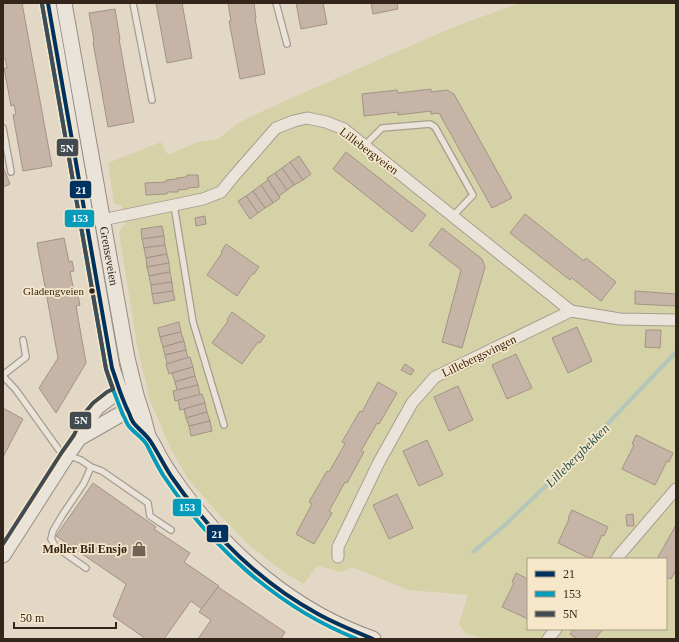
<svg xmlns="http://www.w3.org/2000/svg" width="679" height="642" font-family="Georgia,serif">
  <rect width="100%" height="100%" fill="#e3d8c6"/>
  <path fill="#d5d2a7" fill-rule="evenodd" d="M520,3H676V639H486L466,634L459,624L468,595L408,590L352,567L342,572L317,566L304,584L285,573L248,544L217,512L188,479L171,449L150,401L137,345L119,232L126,222L122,206L114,203L108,163L161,142L168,155L198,142L218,139L237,124L252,116L287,100L451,28ZM528,559H666V629H528Z"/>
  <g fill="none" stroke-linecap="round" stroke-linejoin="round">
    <polyline stroke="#b3c6b9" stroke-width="4" points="473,552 505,525 576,457 676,352"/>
  </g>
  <g fill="#c6b5a7" stroke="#a29386">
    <polygon points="3,3 22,3 52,166 23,171 13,115 16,114 14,105 11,106 4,68 7,68 5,58 3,59"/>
    <polygon points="156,3 182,3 192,58 167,63"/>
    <polygon points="228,3 254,3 256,18 255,18 265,74 240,79 229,21 231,21"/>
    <polygon points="296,3 323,3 327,24 301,29"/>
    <polygon points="371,3 397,3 398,9 373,14"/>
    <polygon points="115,9 120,39 119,39 134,122 108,127 93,42 94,41 89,13"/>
    <polygon points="431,89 431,92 447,90 454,94 512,198 492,208 439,113 431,114 431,111 398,115 398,112 364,116 362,94 397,90 398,93"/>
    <polygon points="346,152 426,215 412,232 333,169"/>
    <polygon points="299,156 311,174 303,180 290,162"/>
    <polygon points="290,162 303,180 294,185 282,168"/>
    <polygon points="3,167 10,184 3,187"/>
    <polygon points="282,168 294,185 287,190 275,173"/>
    <polygon points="275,173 287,190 279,196 267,178"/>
    <polygon points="187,175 198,175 199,187 188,188 188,189 178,190 178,192 167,192 167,194 146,195 145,183 166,182 166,180 177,179 177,178 187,177"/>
    <polygon points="268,180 280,198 273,203 261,185"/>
    <polygon points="261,185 273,203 265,208 253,191"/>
    <polygon points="253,191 265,208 258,213 246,196"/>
    <polygon points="246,196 258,213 250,219 238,201"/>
    <polygon points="525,214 584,261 586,258 616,282 601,301 572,278 570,280 510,233"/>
    <polygon points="205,216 206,224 196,226 195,218"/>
    <polygon points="162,226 164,236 142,239 141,229"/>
    <polygon points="442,228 482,259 485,267 462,348 442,342 461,270 429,245"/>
    <polygon points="164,236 165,245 144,248 142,239"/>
    <polygon points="64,238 69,262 72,261 74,271 70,272 75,296 78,296 80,305 76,306 86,363 56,413 39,388 58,358 37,243"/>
    <polygon points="226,244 259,267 254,274 252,274 237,296 207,275 222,253 221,252"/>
    <polygon points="165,245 167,254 146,258 144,248"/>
    <polygon points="167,254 169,263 147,267 146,258"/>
    <polygon points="169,263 170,272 149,276 147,267"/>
    <polygon points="170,272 172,282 151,285 149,276"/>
    <polygon points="172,282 173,291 152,294 151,285"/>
    <polygon points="173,291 175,300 154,304 152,294"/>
    <polygon points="635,291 676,294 676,306 635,304"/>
    <polygon points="232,312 265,336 260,343 258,342 242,364 212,343 228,321 227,320"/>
    <polygon points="179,322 181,332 160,337 158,328"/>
    <polygon points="577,327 592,361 568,373 552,338"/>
    <polygon points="646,330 661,330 660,348 645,347"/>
    <polygon points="181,332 184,341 163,347 160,337"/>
    <polygon points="184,341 186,350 165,355 163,347"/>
    <polygon points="186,350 188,358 167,364 165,355"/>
    <polygon points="516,354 532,388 507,399 492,365"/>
    <polygon points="190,357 193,367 169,374 166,364"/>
    <polygon points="405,364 414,370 411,375 401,370"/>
    <polygon points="193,367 195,376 175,382 172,373"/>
    <polygon points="195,376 198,385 177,390 175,382"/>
    <polygon points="378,382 397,393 379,424 377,423 361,451 364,452 347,483 345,482 329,511 332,513 314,544 296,534 312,504 309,502 327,471 329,472 345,444 342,442 360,411 362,412"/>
    <polygon points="198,385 200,395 175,401 173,391"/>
    <polygon points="458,386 473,420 449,431 434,397"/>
    <polygon points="202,394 205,403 180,410 178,400"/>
    <polygon points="205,403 207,412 186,418 184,409"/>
    <polygon points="3,408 23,419 3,457"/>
    <polygon points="207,412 210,421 189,426 186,418"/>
    <polygon points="210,421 212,431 191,436 189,426"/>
    <polygon points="636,435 673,453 669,462 667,461 655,485 622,469 634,445 632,444"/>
    <polygon points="427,440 443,475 419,486 403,451"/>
    <polygon points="93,483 156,527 154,529 190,553 184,562 219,586 202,609 191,601 164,639 146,639 113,616 126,584 56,536"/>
    <polygon points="397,494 413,528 389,539 373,505"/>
    <polygon points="572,510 608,527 604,536 602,535 591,559 558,543 569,519 568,518"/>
    <polygon points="633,514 634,526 627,526 626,515"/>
    <polygon points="676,525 676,570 671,579 666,577 666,559 657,559"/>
    <polygon points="516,573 528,579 528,619 502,607 514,583 512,582"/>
    <polygon points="218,587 285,632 281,639 198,639 211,620 199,612"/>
    <polygon points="574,629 603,629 595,639 577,639 570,634"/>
  </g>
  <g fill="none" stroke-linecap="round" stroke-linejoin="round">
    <g stroke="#a79d90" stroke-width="8">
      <g id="lane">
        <polyline points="133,3 152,100"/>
        <polyline points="276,3 287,44"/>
        <polyline points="3,128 11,172"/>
        <polyline points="364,146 382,128 430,124 435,127 473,195 453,216"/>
        <polyline points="174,205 193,322 224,425"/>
        <polyline points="3,375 26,357 23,340"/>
        <polyline points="3,376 16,390 59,450 67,455 81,460 91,467 102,471 148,503 150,516 171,530"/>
        <polyline points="86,568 56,547 51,539 53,531 63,514 84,483 91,467"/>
      </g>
    </g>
    <g stroke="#a79d90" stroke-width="13">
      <g id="street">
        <polyline points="96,219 102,220 203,199 221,192 234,176 276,128 294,121 307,118 326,122 344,129 571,311"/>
        <polyline points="338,557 338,547 379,462 412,403 435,377 571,311 620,319 676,320"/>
        <polyline points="616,559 676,489"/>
        <polyline points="548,639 556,629"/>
      </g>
    </g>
    <g stroke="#978d81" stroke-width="17">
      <g id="secondary">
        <path d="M48,3L112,368C117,383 122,399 129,413C130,416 131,419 133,422C137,427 144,431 148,437C153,443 156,451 160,458C166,469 174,480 182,491C230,556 295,612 373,639"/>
        <path id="s1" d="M64,3L127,358L136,395L143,417L148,436"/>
        <polyline points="79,438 121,414 127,409 133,402"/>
        <polyline points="3,555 67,455 79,438 88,419 97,407 110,397 120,392 129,393"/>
      </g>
    </g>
    <use href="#lane" stroke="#eae3d9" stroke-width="5.5"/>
    <use href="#street" stroke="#eae3d9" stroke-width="11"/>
    <use href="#secondary" stroke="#eae3d9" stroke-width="15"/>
    <g stroke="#f6e6ca" stroke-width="7">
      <path id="bus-1" d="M48,3L112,368C117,382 121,397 128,411C130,414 130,418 133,422C138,429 146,434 151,442C158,453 164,465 171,476C209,531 259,582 318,614C336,624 354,631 373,639"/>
    </g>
    <g stroke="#f6e6ca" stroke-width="7">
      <path id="bus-2" d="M42,4L106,369C111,385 117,400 123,415C125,418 126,422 128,425C134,433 142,437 147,445C152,455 157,465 163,475C210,546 277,607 357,639"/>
    </g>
    <g stroke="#f6e6ca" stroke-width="7">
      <polyline id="bus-3" points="3,544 62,452 74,435 83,415 93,403 107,392 113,389 106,369 42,4"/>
    </g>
    <use href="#bus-1" stroke="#003260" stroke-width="4"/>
    <use href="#bus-2" stroke="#059cbc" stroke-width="4"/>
    <use href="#bus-3" stroke="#424a52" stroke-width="4"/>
  </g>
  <defs>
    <g id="shop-bare" transform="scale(1.2)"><path d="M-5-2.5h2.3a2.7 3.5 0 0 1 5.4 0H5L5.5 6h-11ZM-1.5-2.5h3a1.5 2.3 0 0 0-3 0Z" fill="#716456" stroke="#f6e6ca" stroke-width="2.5" paint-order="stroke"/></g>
  </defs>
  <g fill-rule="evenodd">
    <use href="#shop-bare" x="139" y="549"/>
  </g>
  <circle fill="#34251a" stroke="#f6e6ca" stroke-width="1.5" cx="92" cy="291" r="3.5"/>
  <g text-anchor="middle" stroke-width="3.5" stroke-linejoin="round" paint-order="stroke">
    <g font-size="11" fill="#34251a" stroke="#f6e6ca" text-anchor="end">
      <text x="84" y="295">Gladengveien</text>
    </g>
    <g font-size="12" fill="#34251a" stroke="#f6e6ca">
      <text transform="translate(369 151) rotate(37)" y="4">Lillebergveien</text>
      <text dy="4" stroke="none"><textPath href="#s1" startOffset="257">Grenseveien</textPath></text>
      <text transform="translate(479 356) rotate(-26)" y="4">Lillebergsvingen</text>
    </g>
    <g font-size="12" font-weight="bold" fill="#34251a" stroke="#f6e6ca" text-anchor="end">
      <text x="127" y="553">Møller Bil Ensjø</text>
    </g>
    <g font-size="13" font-style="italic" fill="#28554f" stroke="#f6e6ca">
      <text transform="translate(577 455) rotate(-45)" y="5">Lillebergbekken</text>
    </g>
  </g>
  <g stroke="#f6e6ca" stroke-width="1.5">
    <rect x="56" y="138" width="23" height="19" rx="4" fill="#424a52"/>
    <rect x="69" y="180" width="23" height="19" rx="4" fill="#003260"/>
    <rect x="64" y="209" width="31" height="19" rx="4" fill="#059cbc"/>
    <rect x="69" y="411" width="23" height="19" rx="4" fill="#424a52"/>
    <rect x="172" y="498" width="30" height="19" rx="4" fill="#059cbc"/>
    <rect x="206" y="524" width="23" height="19" rx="4" fill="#003260"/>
  </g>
  <g font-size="11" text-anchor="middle" font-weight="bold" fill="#fff">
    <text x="67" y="152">5N</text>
    <text x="81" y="194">21</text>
    <text x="80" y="222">153</text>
    <text x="81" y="424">5N</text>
    <text x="187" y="511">153</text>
    <text x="217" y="538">21</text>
  </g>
  <rect width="679" height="642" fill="none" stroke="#34251a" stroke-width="8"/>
  <rect x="527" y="558" width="140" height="72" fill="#f6e6ca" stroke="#a89984"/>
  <rect x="535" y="571" width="20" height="6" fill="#003260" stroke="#a89984"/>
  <text x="563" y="578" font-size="12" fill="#34251a">21</text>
  <rect x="535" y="591" width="20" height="6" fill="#059cbc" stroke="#a89984"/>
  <text x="563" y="598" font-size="12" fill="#34251a">153</text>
  <rect x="535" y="611" width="20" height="6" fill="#424a52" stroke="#a89984"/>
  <text x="563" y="618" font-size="12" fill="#34251a">5N</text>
  <path d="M14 622v6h102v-6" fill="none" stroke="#34251a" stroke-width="2"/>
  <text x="20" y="622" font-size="12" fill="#34251a" stroke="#f6e6ca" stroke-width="3" paint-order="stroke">50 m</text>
</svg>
